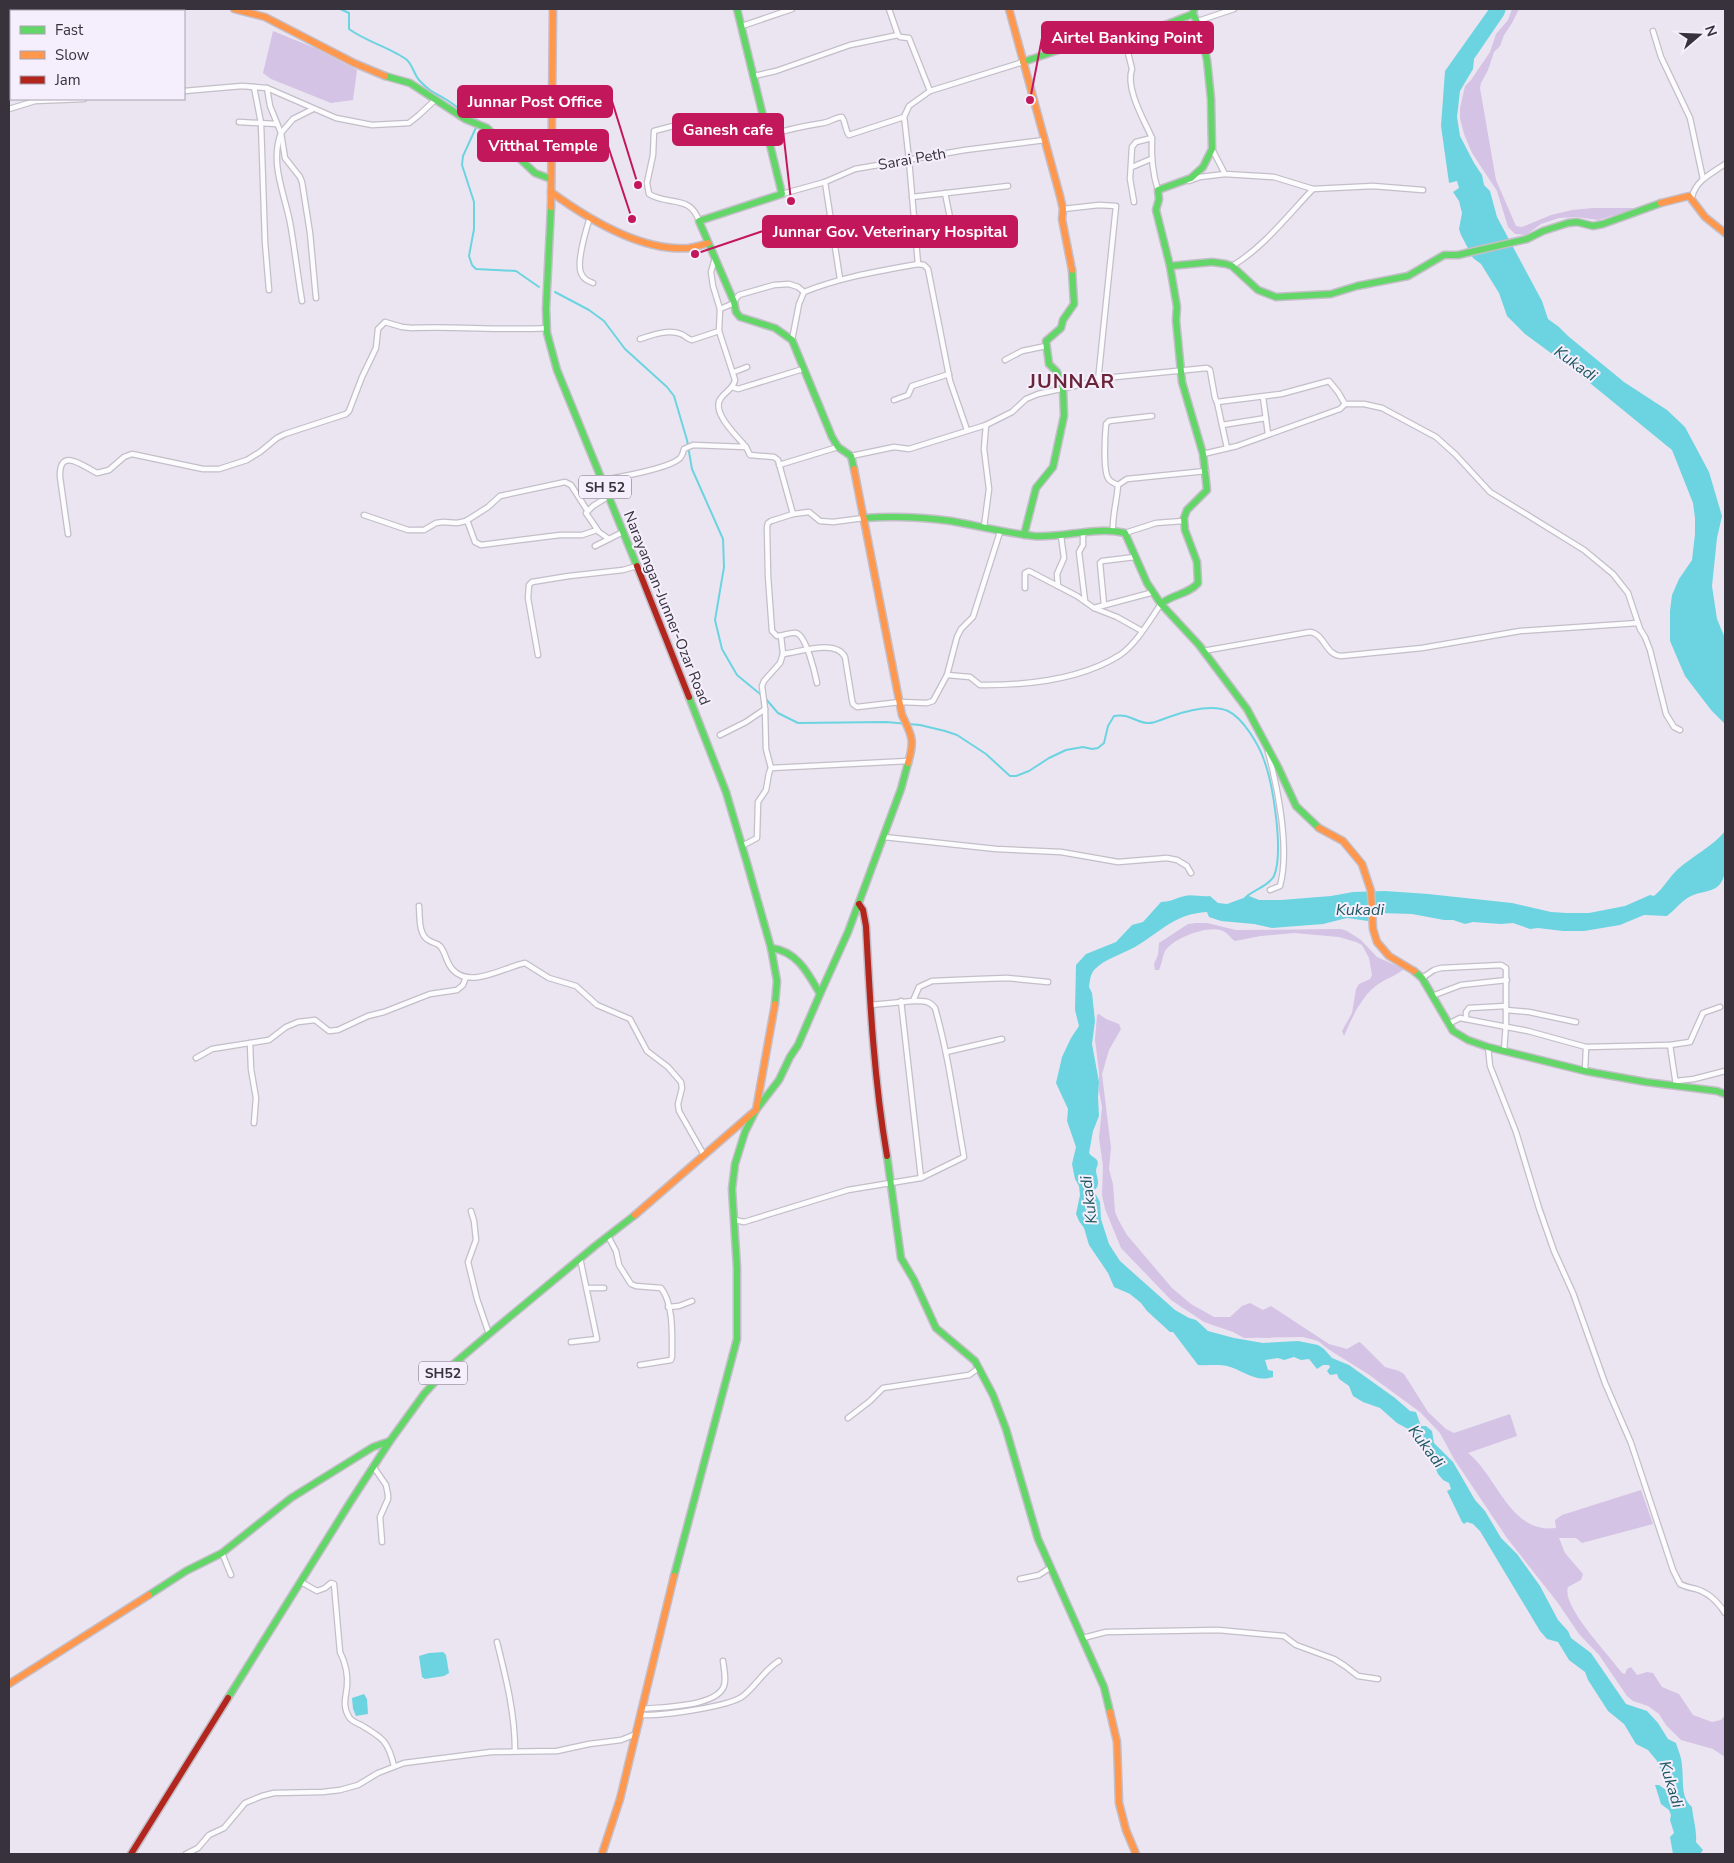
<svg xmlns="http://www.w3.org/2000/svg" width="1734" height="1863" font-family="'Nunito Sans',sans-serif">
  <rect width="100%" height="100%" fill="#ebe5f1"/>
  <g fill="#d4c3e4">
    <polygon points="1512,9 1519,9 1512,23 1504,35 1500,46 1494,52 1488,70 1481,83 1480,88 1496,180 1516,226 1522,227 1551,215 1572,210 1593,208 1637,208 1598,220 1576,217 1559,218 1541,224 1526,235 1515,234 1508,227 1497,191 1472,153 1464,134 1460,118 1460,108 1465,86 1471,80 1490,52 1496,34 1508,20"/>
    <polygon points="273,31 315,48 357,70 353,100 331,103 271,79 263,73"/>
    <path d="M1196,923H1207L1236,930L1341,929L1347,931L1361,940L1377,957L1404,969C1397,975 1388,978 1380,983C1362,994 1352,1018 1344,1036L1342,1031L1352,1013L1356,989L1359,984L1370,979L1372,975L1369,958L1362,945L1356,942L1339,937L1294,933L1261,936L1235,941C1231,939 1228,933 1223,931C1209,924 1173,938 1165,951C1162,957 1162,964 1159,970H1155L1154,964L1158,955L1159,943L1188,924Z"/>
    <path d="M1099,1014L1106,1019L1119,1024L1121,1029L1109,1050L1102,1074L1111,1148L1109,1169L1113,1184L1115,1212L1119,1221L1127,1235L1172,1288L1191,1304L1214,1317H1230L1242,1306L1250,1303L1263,1310L1271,1306L1329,1344L1347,1349L1359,1342L1361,1343L1385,1367L1399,1371L1404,1374L1428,1412L1446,1429L1454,1433L1510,1414L1517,1436L1468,1453C1498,1477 1510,1534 1556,1528L1555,1520L1562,1515L1641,1490L1653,1524L1582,1543L1576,1538H1559L1565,1553L1583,1574L1581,1580L1568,1587C1561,1606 1610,1656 1622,1673L1625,1674L1627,1669L1631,1667L1637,1675L1647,1672L1653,1673L1662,1687L1679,1694L1693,1715L1712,1722L1721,1720L1725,1715V1757L1713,1749L1681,1740L1666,1725L1659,1714L1648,1706L1633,1701L1627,1696L1599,1655L1579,1634L1558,1603L1507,1538L1454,1459L1440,1433L1420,1412L1368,1374L1328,1349L1318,1341L1303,1337L1244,1338L1233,1332L1204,1322L1171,1300L1121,1248L1105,1209L1102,1195L1103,1166L1099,1138L1102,1107L1099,1091V1072L1095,1040L1097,1015Z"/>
  </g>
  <g fill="#6cd4e0">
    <polygon points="1489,9 1506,9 1504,15 1474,59 1473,69 1460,91 1457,117 1460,136 1474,163 1482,175 1484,185 1490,191 1497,217 1542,301 1548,319 1559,327 1568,336 1624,382 1667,410 1685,427 1709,472 1722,516 1717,538 1712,586 1717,619 1725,638 1725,724 1711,710 1685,676 1670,641 1670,611 1672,595 1679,579 1692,560 1695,534 1695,518 1693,503 1672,450 1574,370 1525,334 1507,316 1499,293 1481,264 1473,258 1461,235 1459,229 1462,213 1459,201 1453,192 1459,188 1457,181 1449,183 1441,126 1445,71"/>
    <path d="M1725,831C1725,845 1730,879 1717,887C1710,892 1699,892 1691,896C1681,901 1676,909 1667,916L1644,915L1620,925L1584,931H1563L1538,928L1530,929L1513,923L1501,924L1473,922L1465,924L1453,920H1444L1412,914L1380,913L1368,921L1347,918L1323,924L1272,928L1254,924L1221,921L1209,917L1207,912C1174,914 1162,931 1135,947C1122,954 1105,959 1095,969C1090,974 1090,981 1089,987L1092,993L1095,1021L1092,1044L1099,1082L1098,1097L1099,1116L1093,1131L1089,1153C1091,1156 1094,1157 1096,1159C1100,1163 1096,1167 1096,1171C1097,1179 1101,1184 1094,1191L1100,1202L1101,1219L1109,1244L1120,1261L1175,1310L1189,1318L1196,1320L1208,1331L1234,1338L1263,1343L1298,1341L1318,1345L1324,1349L1332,1358L1349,1365L1395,1398L1410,1411L1416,1412L1421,1426H1426L1432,1431L1434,1443L1453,1462L1475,1500L1485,1511L1501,1538L1517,1554L1540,1586L1558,1620L1568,1631L1571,1638L1591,1653L1626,1704L1647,1711L1658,1723L1668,1739L1676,1743C1678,1750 1682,1758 1682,1766C1684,1781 1680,1797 1692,1807C1693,1819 1697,1830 1696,1842L1703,1850L1700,1854H1673L1670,1837L1674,1833L1670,1820L1671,1815L1669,1810L1661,1804L1655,1785H1659L1666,1790L1669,1786L1667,1777L1662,1773L1657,1761L1648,1750L1636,1744L1624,1724L1608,1711L1588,1680L1585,1672L1569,1660L1558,1642L1547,1639L1540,1631L1480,1531L1473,1524L1467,1522L1464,1524L1462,1522L1447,1491L1451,1489L1449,1483L1443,1480L1438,1474L1430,1455L1415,1439L1410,1430L1397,1423L1380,1408L1363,1402L1353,1396L1349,1386L1339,1379L1337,1374L1330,1375L1327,1371L1330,1367L1329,1365H1323L1317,1369L1309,1359L1301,1360L1294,1357L1284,1360L1278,1358L1265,1360L1268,1370L1273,1371V1377C1255,1383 1243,1370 1227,1366C1217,1364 1208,1366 1198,1365L1173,1332H1170L1147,1311L1141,1303L1130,1294L1114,1287L1108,1273L1089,1245L1084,1228L1079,1221L1076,1214L1080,1195L1079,1186L1075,1179L1072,1164L1076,1147L1067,1121L1068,1109L1056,1083L1062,1057L1071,1038L1079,1026L1075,1010L1076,965L1086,954L1116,942L1132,925L1143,922L1161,902C1170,902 1176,898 1185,896C1190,894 1201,897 1210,896L1218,903L1227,904L1249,896L1259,900H1281L1331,896L1353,892L1385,891L1428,894L1512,903L1551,912L1567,913H1589L1625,906L1650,895L1654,896C1664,888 1669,877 1678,869C1694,855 1712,847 1725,831Z"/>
    <polygon points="443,1652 446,1655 449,1673 444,1676 425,1679 422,1677 419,1656 429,1653"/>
    <polygon points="364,1694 367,1699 368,1714 356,1716 353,1709 352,1698"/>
  </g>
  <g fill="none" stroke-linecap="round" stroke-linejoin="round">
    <g stroke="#6cd4e0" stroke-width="2">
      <path d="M340,9L349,13V29C365,41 393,49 407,60C413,66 414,74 419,80C430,92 434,92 447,100C458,107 467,116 479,121L463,156L462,165L474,202V229L469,256L472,265L476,269L516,271L539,287"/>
      <path d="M555,292L589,310L604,321L625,349L667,387L674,396L687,440L692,469L723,539L724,567L715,620L722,649L737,675L765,698L778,713L798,723L886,722L920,725L945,731L957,735L986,754L1010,776H1016L1029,771L1049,758L1066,750L1083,747L1092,749L1098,748L1104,743L1108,726L1114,716C1129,713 1135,722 1147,723C1154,724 1162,719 1169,717C1186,711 1211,704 1228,711C1243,718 1259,745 1264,760C1273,784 1284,852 1274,876C1269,886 1253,890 1245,898"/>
    </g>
    <g stroke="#c3bec8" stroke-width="7">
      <g id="street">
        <polyline points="889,9 898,35 900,37 909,38 930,91"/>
        <polyline points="42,11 42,9"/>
        <polyline points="83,11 84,9"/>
        <polyline points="151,11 152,9"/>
        <polyline points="1198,21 1234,9"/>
        <polyline points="742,26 792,9"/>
        <polyline points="1653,31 1661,57 1690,118 1703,179"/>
        <path d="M1123,32L1132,69C1125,88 1144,120 1152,138"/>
        <polyline points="754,76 776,71 850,45 898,35"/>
        <polyline points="254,87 261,123 265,242 269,290"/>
        <path d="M267,88L270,106L281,133C269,165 286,196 291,228C295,252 298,277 302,301"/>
        <polyline points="184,91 242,86 267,88 336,118 372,125 409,123 419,115 435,100"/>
        <polyline points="9,109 35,101 84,99"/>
        <polyline points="313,109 293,119 281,133 285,158 300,177 302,182 310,233 316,298"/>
        <polyline points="239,122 277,124"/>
        <path d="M768,136C787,129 804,126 823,123C830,122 836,117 842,117C846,123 845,130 849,135L852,134L904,117"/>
        <path d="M1212,149L1225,174L1274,177L1313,189C1288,215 1263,248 1232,266"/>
        <polyline points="1132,167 1151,159"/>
        <polyline points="1189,181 1200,177 1225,174"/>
        <polyline points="825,182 840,279"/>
        <polyline points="1313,189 1373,186 1423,190"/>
        <polyline points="945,193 955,242"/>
        <polyline points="782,194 825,182 855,169 965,150 1045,140"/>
        <polyline points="912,197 1008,186"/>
        <path d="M1692,197C1696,180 1711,174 1725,164"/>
        <path d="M1134,202L1130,179L1132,147L1136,142L1152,138C1151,157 1152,172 1158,190"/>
        <polyline points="1063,209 1099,205 1116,206 1098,381"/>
        <path d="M590,217C586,230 576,262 581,273C583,279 588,281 593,283"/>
        <path d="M699,221C690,194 668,206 649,194L647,183L653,155L654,131L677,125L697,132H708L764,121"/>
        <path d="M715,258L711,272L713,286L720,309L719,331L735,380C734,388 726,391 721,398C710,412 738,437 746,447"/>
        <polyline points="918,264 909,160 905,124 904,117 909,106 930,91 1023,62"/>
        <polyline points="720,309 732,304 739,295 774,285 789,284 798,287 804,292"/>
        <path d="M640,339C652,335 668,329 681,334C686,336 687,339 692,340L719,331"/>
        <path d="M792,340L799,304L804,292C841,277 879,271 918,264L924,265L928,269L950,381L967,430"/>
        <polyline points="1005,360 1022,351 1046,346"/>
        <polyline points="734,372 747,367"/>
        <polyline points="732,387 738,389 803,369"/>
        <polyline points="1263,397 1268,434"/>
        <polyline points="894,400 908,395 912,386 949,374"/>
        <polyline points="1217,402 1227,448"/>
        <polyline points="1222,425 1266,418"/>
        <polyline points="1203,454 1237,446 1340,409 1345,404"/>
        <polyline points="851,456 894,447 909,449 986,425 1012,412 1026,399 1038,394 1115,377 1207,368 1210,370 1215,398 1217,402 1281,394 1329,381 1338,392 1345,404 1364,404 1382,408 1436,437 1455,454 1490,492 1584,550 1613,574 1628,593 1640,629 1645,637 1650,650 1666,714 1674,727 1680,730"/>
        <polyline points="779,465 838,447"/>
        <path d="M603,480C620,477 667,469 679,459C682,457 683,453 684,449L693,445L746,447L750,455L774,457L778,460L793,514L809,512L820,521L833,522L864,518"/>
        <path d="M1118,485C1114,483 1110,482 1108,478C1103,469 1105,435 1106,424L1109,421L1152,416"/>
        <path d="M793,514L771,521L768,523L767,527L768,576L772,631L777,636C783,636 790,632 796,633C806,635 815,673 817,683"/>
        <polyline points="364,515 408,530 424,530 436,523 443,522 457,523 466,521 488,507 500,496 565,482 571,485 587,510"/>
        <polyline points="467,520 475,542 481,545 560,535 582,535 597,530"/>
        <polyline points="984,527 989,489 984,449 986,425"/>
        <path d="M1113,531C1112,516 1117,501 1118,485L1127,479L1206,471"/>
        <polyline points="1125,533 1156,523 1183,521"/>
        <path d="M68,534L60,477C59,446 83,466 97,473L109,470L124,457L132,454L203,469H219L247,460L260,452L277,438L285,434L346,414L349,411L362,377L376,348L378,329L385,322L402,327L412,328C457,326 502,331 547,328"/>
        <polyline points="1083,534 1083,545 1079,552 1085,601"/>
        <polyline points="609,539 599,532 586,513 593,506 609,496"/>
        <polyline points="595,546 623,532"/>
        <polyline points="1058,586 1057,574 1064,558 1061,536"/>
        <polyline points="1025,588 1025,573 1029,571 1077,596 1094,608 1117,617 1142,631"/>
        <polyline points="1104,605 1100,563 1102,561 1135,557"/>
        <polyline points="1094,608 1154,592"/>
        <path d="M781,636L783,654C800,652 836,639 845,657L852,700L853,704L857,707L900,702L927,703L933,701L947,675L957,637L961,629L973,617L1000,532"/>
        <path d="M1203,651L1310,632C1325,634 1325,655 1341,656L1422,648L1520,631L1638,623"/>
        <polyline points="538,655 528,598 529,585 532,582 569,576 623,570 637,566"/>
        <path d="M947,675L970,677L980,685H985C1028,685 1082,679 1120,655C1137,643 1149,621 1161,604"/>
        <polyline points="720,735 746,722 765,709"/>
        <path d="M1268,752C1278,788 1290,850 1280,886L1270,890"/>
        <polyline points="771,768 766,749 765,709 762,686 764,681 780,663 783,654"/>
        <polyline points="884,837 996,849 1061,852 1118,862 1167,858 1177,860 1187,866 1191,873"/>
        <polyline points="742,846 757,838 758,802 766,790 769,773 771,768 908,761"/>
        <path d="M419,906C420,917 418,936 430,941C433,943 437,943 440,946C446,953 446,963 453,970C471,989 504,967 525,963L549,978L576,986L597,1005L630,1019L647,1051L668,1067L681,1082L682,1088L678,1104L679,1111L704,1155"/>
        <polyline points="1422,978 1434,970 1441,968 1501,965 1506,968 1506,1023 1504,1051"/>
        <polyline points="1432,996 1461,985 1507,980"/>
        <polyline points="901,1001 921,1178"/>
        <polyline points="870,1005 913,1001 919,987 932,981 979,979 1007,978 1048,982"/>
        <polyline points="1506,1010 1529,1012 1576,1022"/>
        <polyline points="1466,1019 1466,1012 1469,1008 1506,1006"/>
        <polyline points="1448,1024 1460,1018 1528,1031 1586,1047 1585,1071"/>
        <polyline points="250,1043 251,1069 256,1098 254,1123"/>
        <polyline points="1670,1045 1690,1042 1703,1013 1720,1007"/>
        <path d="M1488,1047L1490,1066L1516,1132L1539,1208L1554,1251L1573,1293L1605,1383L1631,1443L1673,1570L1680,1584C1686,1587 1691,1588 1696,1589C1710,1593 1718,1602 1725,1613"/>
        <polyline points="1586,1047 1670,1045 1676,1085"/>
        <polyline points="946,1052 1002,1039"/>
        <polyline points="196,1058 212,1049 269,1040 286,1027 298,1022 315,1020 329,1031 338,1030 368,1016 384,1012 430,994 457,990 463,985 466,977"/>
        <polyline points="1676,1081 1694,1079 1725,1071"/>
        <polyline points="471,1211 474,1221 476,1240 468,1262 477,1299 489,1334"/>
        <path d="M735,1220L744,1222L848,1190L921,1178L964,1157C955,1107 949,1057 935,1008C929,1000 923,1001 913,1001"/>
        <path d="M608,1236L616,1251L619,1265L631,1284L636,1286L661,1288C674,1304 672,1337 672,1357L671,1360L640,1365"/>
        <polyline points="587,1288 604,1288"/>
        <polyline points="668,1307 679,1306 692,1301"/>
        <polyline points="571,1342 597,1339 580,1258"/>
        <polyline points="848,1418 870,1401 883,1388 969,1375 979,1368"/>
        <polyline points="373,1466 386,1485 388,1495 388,1499 380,1517 382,1542"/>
        <polyline points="222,1553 231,1575"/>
        <polyline points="1020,1579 1039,1575 1051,1567"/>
        <path d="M301,1582L317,1591L325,1588L331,1583L334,1584L340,1652C345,1662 348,1675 347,1686C346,1697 342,1706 349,1717C351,1721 357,1723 361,1725C383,1738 388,1741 394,1766"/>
        <polyline points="1083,1638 1106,1632 1218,1630 1284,1636 1296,1645 1334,1659 1345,1666 1358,1676 1378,1679"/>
        <path d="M497,1642C506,1678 515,1713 515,1751"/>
        <path d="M642,1709C662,1707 713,1707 723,1688C727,1682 724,1669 723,1661"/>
        <path d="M641,1715C660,1716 729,1707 743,1696C756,1686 764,1670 779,1661"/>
        <polyline points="186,1854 198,1848 209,1835 224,1828 245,1803 262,1796 274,1793 323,1792 340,1790 358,1785 378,1773 404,1763 491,1752 557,1751 589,1744 621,1740 636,1734"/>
      </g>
    </g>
    <g stroke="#c3bec8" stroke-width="9">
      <g id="fast">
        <polyline points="737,9 782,194 699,221 734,302 736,312 740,317 775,328 792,340 832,437 838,447 851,456 854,469"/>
        <polyline points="1023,62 1106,34 1165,25 1193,14 1194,9"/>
        <polyline points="385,76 410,83 465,119 487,128 535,173 551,179"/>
        <polyline points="551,207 546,309 547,333 557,370 637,566"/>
        <polyline points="1170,266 1212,262 1226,264 1232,266 1258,290 1276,297 1331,294 1357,286 1408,276 1444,255 1458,255 1527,239 1543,231 1568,223 1577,222 1593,226 1603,224 1661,203"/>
        <path d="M864,518C893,516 922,517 951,521C979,526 1006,533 1034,536C1064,538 1095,526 1125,533L1147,583L1161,604L1199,645L1247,709L1278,767L1296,806L1319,828"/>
        <polyline points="1024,535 1036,488 1053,467 1064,416 1063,388 1057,372 1049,364 1046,341 1061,328 1063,320 1074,304 1072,270"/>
        <path d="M1161,604C1172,594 1188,595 1198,583L1197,562L1185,530L1184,518L1187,510L1207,490L1203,454L1182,382L1176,320L1177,307L1170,266L1156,210L1159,199L1158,190L1191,178L1203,167L1212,149L1211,99L1207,60L1199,26L1193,14"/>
        <polyline points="689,697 726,792 747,863 771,948 777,981 775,1004"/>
        <polyline points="1414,971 1422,978 1453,1031 1468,1040 1488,1047 1585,1071 1646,1082 1717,1091 1725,1094"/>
        <polyline points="820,994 848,932 901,789 908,763"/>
        <polyline points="887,1156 901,1258 914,1280 936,1328 975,1361 993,1395 1006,1429 1038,1539 1104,1687 1110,1712"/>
        <path d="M674,1576L737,1339V1268L732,1189L735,1164L745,1132L756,1110L779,1080L790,1057L798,1045L820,994C808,973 797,951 771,948"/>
        <polyline points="149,1595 186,1571 222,1553 291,1498 373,1447 390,1441"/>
        <polyline points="228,1698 351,1501 390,1441 424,1394 443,1373 489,1334 595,1246 635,1215"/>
      </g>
    </g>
    <g stroke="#c3bec8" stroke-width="9">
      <g id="slow">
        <polyline points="234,9 265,17 354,63 385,76"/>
        <polyline points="1009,9 1060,196 1063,209 1062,219 1072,270"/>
        <path d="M551,192C588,219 642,252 689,248C695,247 702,245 708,243"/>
        <polyline points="1661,203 1689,196 1705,217 1725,233"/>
        <polyline points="551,207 553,9"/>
        <path d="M854,469L902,715C912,736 915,740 908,763"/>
        <polyline points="1319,828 1343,841 1362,864 1371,891 1373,929 1377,942 1389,956 1414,971"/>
        <polyline points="635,1215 756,1110 775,1004"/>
        <polyline points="9,1684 149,1595"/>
        <polyline points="1110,1712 1117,1742 1119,1803 1126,1830 1136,1854"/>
        <polyline points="602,1854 620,1799 674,1576"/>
      </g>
    </g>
    <g stroke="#c3bec8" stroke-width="9">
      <g id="jam">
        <polyline points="637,566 689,697"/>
        <path d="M859,904L863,910L866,926C870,1003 874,1080 887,1156"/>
        <polyline points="131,1854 228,1698"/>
      </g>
    </g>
    <use href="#street" stroke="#fcfbfd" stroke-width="4.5"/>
    <use href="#fast" stroke="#63d668" stroke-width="6"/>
    <use href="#slow" stroke="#ff974d" stroke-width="6"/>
    <use href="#jam" stroke="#b3261e" stroke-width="6"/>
  </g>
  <g text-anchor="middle" stroke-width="4" stroke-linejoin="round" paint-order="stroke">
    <g fill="#f5eefd" stroke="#706a75" stroke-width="1">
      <rect x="579" y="475.5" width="52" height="23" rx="4"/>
      <rect x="419" y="1361.5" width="48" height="23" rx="4"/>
    </g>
    <g font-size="14" font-weight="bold" fill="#37323b">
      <text x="605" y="492">SH 52</text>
      <text x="443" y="1378">SH52</text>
    </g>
    <g font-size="15" fill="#37323b" stroke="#f5eefd">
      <text transform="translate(912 159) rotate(-10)" y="5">Sarai Peth</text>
      <text transform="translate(667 608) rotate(68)" y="5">Narayangan-Junner-Ozar Road</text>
    </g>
    <g font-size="16" font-style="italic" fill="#1e595e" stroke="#f5eefd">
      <text transform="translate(1576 363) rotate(36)" y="6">Kukadi</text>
      <text x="1360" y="915">Kukadi</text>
      <text transform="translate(1088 1200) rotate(-97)" y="6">Kukadi</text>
      <text transform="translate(1427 1446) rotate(53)" y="6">Kukadi</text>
      <text transform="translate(1672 1784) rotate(73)" y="6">Kukadi</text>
    </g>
    <g font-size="20" font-weight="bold" letter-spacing="1" fill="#6a2538" stroke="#f5eefd">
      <text x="1072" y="388">JUNNAR</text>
    </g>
  </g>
  <path fill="none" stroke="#c2185b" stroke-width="2" d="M1030 100L1042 38M638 185L612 101M791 201L783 130M632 219L608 146M695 254L763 231"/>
  <g fill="#c2185b" stroke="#f5eefd" stroke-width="2">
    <circle cx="1030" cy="100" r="5"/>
    <circle cx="638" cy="185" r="5"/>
    <circle cx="791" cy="201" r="5"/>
    <circle cx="632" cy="219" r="5"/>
    <circle cx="695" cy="254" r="5"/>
  </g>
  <g fill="#c2185b" stroke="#c2185b" stroke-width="2">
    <rect x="1042" y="22" width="171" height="31" rx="5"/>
    <rect x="458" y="86" width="154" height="31" rx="5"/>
    <rect x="673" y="114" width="110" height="31" rx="5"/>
    <rect x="478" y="130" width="130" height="31" rx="5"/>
    <rect x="763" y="216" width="254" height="31" rx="5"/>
  </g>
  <g font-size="16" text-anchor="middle" font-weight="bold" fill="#fff">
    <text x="1127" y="43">Airtel Banking Point</text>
    <text x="535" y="107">Junnar Post Office</text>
    <text x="728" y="135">Ganesh cafe</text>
    <text x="543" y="151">Vitthal Temple</text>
    <text x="890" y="237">Junnar Gov. Veterinary Hospital</text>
  </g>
  <rect width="1734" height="1863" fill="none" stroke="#37323b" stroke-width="20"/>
  <rect x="10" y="10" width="175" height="90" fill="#f5eefd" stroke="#a9a3af"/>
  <rect x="20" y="26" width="25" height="8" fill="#63d668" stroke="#a9a3af"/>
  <text x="55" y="35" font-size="15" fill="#37323b">Fast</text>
  <rect x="20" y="51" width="25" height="8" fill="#ff974d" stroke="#a9a3af"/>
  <text x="55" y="60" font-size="15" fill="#37323b">Slow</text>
  <rect x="20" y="76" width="25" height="8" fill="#b3261e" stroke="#a9a3af"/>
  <text x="55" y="85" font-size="15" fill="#37323b">Jam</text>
  <g transform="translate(1699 35) rotate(71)" stroke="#f5eefd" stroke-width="4" paint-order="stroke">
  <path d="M0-4L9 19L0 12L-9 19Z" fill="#37323b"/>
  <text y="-8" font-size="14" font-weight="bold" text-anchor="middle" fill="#37323b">N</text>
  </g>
</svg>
